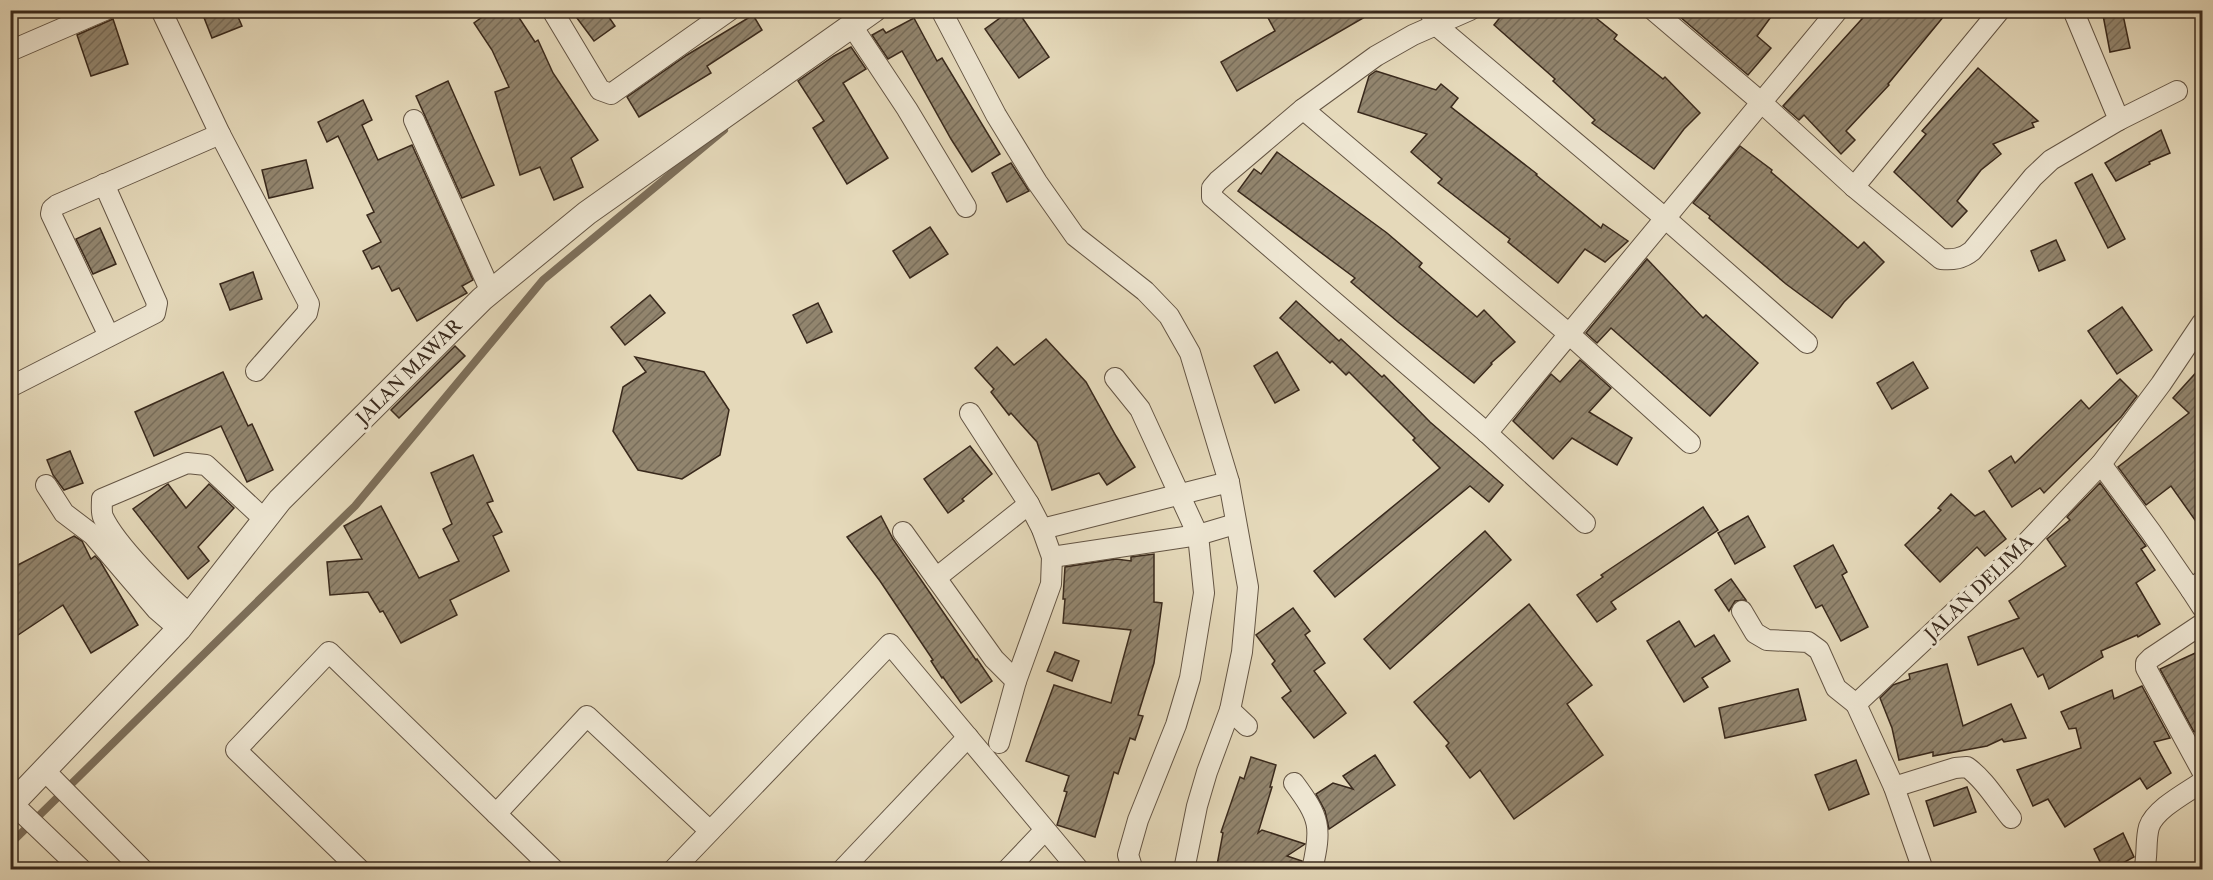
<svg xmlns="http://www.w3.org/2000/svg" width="2213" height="880" font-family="'Libre Caslon Text',serif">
  <defs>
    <pattern id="building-hatch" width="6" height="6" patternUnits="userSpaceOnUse" patternTransform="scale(1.5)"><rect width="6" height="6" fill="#92856e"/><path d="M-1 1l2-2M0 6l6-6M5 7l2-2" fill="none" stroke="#786d5a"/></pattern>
  </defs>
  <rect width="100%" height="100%" fill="#e5d9ba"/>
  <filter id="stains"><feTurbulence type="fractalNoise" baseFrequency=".00333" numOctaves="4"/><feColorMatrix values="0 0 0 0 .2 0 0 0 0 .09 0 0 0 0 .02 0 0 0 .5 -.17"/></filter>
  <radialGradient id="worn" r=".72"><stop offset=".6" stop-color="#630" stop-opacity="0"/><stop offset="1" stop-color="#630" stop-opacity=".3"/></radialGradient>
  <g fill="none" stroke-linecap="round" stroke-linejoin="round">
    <polyline stroke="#7d6f5a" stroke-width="8" points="10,844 355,506 543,280 724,130"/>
  </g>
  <g fill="url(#building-hatch)" stroke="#39291c" stroke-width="1.5">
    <polygon points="201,10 235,10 242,26 212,38"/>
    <polygon points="492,10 514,10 535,42 538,40 553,73 598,140 571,158 583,187 554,200 540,167 520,175 495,92 509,87 492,50 474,23"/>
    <polygon points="571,10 604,10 615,26 594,41"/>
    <polygon points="1011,10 1017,10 1049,57 1019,78 985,29"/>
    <polygon points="1264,10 1377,10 1237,91 1221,62 1275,31"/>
    <polygon points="1506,10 1586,10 1617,35 1614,39 1663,79 1665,77 1700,113 1684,129 1654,169 1592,123 1595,120 1553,81 1555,79 1494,25"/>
    <polygon points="1672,10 1776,10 1757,36 1771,48 1748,75"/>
    <polygon points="1870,10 1949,10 1888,84 1889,85 1846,131 1855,140 1841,154 1804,115 1799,120 1783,106"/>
    <polygon points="2102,10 2122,10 2130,48 2110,52"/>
    <polygon points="753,15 762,30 707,66 711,73 639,117 627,97 687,55"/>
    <polygon points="914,18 937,61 942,58 1000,154 972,172 951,139 902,51 888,59 872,35 883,29 886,33"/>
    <polygon points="113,19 128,64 91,76 77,35"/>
    <polygon points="851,47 866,69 843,83 888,158 847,184 813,128 824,121 798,81 834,56"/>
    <polygon points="1978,68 2038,121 2032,123 2034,127 1993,144 2001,154 1981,170 1957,201 1967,211 1952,227 1894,172 1926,134 1922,131"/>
    <polygon points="1376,71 1436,90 1441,84 1458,98 1451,107 1537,174 1536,175 1601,228 1603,224 1628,241 1605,262 1585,249 1558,283 1508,242 1510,239 1438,183 1442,179 1411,152 1427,134 1358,112 1369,76"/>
    <polygon points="448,81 494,185 462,198 416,96"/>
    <polygon points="363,100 372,120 362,125 378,160 412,145 473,280 462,286 467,293 417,321 399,288 392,291 379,266 372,269 363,251 381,242 367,215 374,212 338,136 327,142 318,122"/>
    <polygon points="2161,130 2170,153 2149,162 2150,164 2116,181 2105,163"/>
    <polygon points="1740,146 1772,170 1771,172 1858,248 1864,242 1884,262 1844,302 1832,318 1786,284 1709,218 1710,216 1693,203"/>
    <polygon points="1277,152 1387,233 1422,263 1419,267 1477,317 1484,310 1515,342 1491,363 1492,364 1474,383 1398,322 1351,282 1355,278 1238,191 1254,169 1261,174"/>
    <polygon points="306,160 313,188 269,198 262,170"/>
    <polygon points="1011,163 1029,191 1007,202 992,173"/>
    <polygon points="2092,174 2125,239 2108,248 2075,183"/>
    <polygon points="930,227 948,254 910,278 893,251"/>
    <polygon points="100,228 116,264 93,274 76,239"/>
    <polygon points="2056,240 2065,260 2039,271 2031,251"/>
    <polygon points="1647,259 1703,318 1706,315 1758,363 1710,416 1611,328 1597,343 1586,333"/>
    <polygon points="253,272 262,299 230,310 220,284"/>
    <polygon points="650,295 665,313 625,345 611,327"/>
    <polygon points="1296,301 1339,341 1341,339 1382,377 1384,375 1430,422 1503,485 1489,502 1470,486 1335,597 1314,571 1440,468 1413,440 1415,438 1349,372 1346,375 1332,361 1330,363 1280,318"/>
    <polygon points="818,303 832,332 807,343 793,315"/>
    <polygon points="2122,307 2152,350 2117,374 2088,331"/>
    <polygon points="1046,339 1086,382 1116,436 1135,467 1107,485 1099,473 1052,490 1037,442 1011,413 1009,415 991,392 994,389 975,368 997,347 1014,365"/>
    <polygon points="455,346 465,356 399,418 391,410"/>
    <polygon points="1277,352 1299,390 1275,403 1254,366"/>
    <polygon points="635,357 704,372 729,410 720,455 682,479 638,470 613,431 623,387 646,372"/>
    <polygon points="1580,360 1611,388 1589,412 1632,438 1617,465 1572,438 1553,459 1513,421 1551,374 1560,382"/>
    <polygon points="1913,362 1928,388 1892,409 1877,383"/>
    <polygon points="2202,366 2202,530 2171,486 2146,505 2118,467 2189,413 2173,398"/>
    <polygon points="223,372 248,426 252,424 273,470 247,482 221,426 154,456 135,412"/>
    <polygon points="2120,379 2137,396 2121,417 2044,493 2040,488 2012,507 1989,471 2011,456 2015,463 2081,400 2089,409"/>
    <polygon points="970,446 992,474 962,499 964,501 948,513 924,479"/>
    <polygon points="70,451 83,483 64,490 53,475 47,460"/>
    <polygon points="473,455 493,501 487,503 502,532 493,536 509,571 450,600 457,615 401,643 383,611 380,612 368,592 330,595 327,562 362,559 344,526 381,506 419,578 459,561 443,529 452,524 431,473"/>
    <polygon points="2100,483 2146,546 2141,549 2155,570 2136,583 2160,624 2138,637 2137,635 2101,651 2103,657 2049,689 2043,674 2038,677 2023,648 1978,665 1968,637 2019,618 2009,601 2066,566 2047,539 2070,520 2067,517"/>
    <polygon points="168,484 186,508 209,484 234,508 198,547 209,561 188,579 133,509"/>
    <polygon points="1951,494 1975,516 1984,511 2006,539 1985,556 1977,547 1940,582 1905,545 1941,510 1938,508"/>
    <polygon points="1703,507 1718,530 1611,602 1616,609 1597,622 1577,595 1603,577 1601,575"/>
    <polygon points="881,516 893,539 976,660 977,659 992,681 961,703 943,677 942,678 931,661 933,660 880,581 847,537"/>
    <polygon points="1748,516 1765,547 1735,564 1718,533"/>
    <polygon points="1485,531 1511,560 1390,669 1364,639"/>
    <polygon points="74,536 82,541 91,559 95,556 100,561 138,625 91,653 63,605 18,635 10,624 10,569"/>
    <polygon points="1833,545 1847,572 1842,575 1868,627 1841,641 1822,605 1816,608 1794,566"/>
    <polygon points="1154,554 1154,602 1162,603 1154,663 1138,715 1143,716 1135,740 1130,738 1118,774 1114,772 1095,837 1057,825 1067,792 1064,791 1069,776 1026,761 1054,685 1111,703 1131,630 1063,623 1065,599 1063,599 1065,567 1116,559 1131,561 1131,557"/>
    <polygon points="1731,579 1746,600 1735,601 1729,611 1715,590"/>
    <polygon points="1529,604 1592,685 1567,704 1603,755 1514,819 1480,770 1470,778 1446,746 1449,743 1414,702"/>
    <polygon points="1293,608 1310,631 1305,635 1325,663 1314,671 1346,713 1314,738 1282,698 1291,691 1272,664 1275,661 1256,635"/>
    <polygon points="1679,621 1695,647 1714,635 1730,661 1702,678 1708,687 1684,702 1647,641"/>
    <polygon points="2202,650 2202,730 2194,732 2160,669"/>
    <polygon points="1055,652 1079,661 1072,681 1047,671"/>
    <polygon points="1947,664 1963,726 2011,704 2026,738 2004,742 2002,739 1987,746 1933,756 1933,752 1899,760 1892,728 1880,698 1893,685 1910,679 1909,674"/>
    <polygon points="2142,686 2170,738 2154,742 2171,773 2147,789 2140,778 2065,827 2048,799 2033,806 2017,770 2081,748 2076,728 2069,729 2061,712 2112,690 2114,699"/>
    <polygon points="1798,689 1806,720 1725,738 1719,708"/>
    <polygon points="1375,755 1395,785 1329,829 1325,811 1316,794 1333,783 1353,789 1343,776"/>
    <polygon points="1251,757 1276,765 1270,787 1272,787 1258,833 1262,830 1305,844 1287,856 1302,861 1300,870 1241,870 1217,865 1223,833 1221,832 1240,777 1244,779"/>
    <polygon points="1856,760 1869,794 1829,810 1815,775"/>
    <polygon points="1967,787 1976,812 1934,826 1926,801"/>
    <polygon points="2123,833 2134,857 2110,870 2104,870 2094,849"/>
  </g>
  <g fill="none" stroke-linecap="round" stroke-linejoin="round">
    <g stroke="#645544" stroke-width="22">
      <g id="minor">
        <polyline points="161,10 220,134 309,304 307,313 256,371"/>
        <polyline points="552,10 600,90 611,94 730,10"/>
        <polyline points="941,10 996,115 1037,182 1075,236 1145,291 1169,316 1190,353 1229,482 1248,587 1242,652 1230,710 1207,772 1197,806 1184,870"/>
        <polyline points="1429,10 1436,25 1666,219 1807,343"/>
        <polyline points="1470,10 1413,35 1376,56 1303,109 1218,181 1212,188 1212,197 1487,433 1585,523"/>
        <path d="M1653,10L1761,102L1854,187L1941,259C1953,260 1962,259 1972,251L2033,177L2051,160L2119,120L2177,91"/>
        <polyline points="2073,10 2119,120"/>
        <polyline points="852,26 907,109 966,207"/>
        <polyline points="10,51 105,10"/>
        <polyline points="1303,109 1569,334 1690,443"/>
        <polyline points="414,120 491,292"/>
        <polyline points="1854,187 2000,10"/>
        <polyline points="109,336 51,214 52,209 57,205 220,134"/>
        <polyline points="1115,378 1140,409 1198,535 1204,593 1190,678 1176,725 1138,820 1128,855 1133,870"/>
        <polyline points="10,387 155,313 157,303 104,184"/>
        <polyline points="1487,433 1838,10"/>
        <polyline points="2101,464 2151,532 2191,590 2202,581"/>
        <polyline points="46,485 64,513 93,535 157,610 179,629"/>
        <polyline points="1042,529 1229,482"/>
        <polyline points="903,532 994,659 1016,681"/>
        <polyline points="1052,557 1198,535 1235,524"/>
        <polyline points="936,578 1029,504 970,413"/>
        <polyline points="2191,590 2202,607"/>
        <polyline points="1742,611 1755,633 1767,640 1808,642 1819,650 1836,688 1856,704"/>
        <path d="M191,615C166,595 116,545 103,517C101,512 102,505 102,499L187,463L206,465L264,519"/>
        <polyline points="2202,624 2151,658 2146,663 2146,668 2202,771"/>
        <polyline points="1230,710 1247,726"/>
        <polyline points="999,743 1016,681 1051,584 1052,557 1042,529 1029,504"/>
        <polyline points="45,771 143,870"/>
        <path d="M1294,783C1320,818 1322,827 1312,870"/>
        <path d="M1894,787L1955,768L1967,767C1985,780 1997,801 2011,818"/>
        <polyline points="13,804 82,870"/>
        <polyline points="496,814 587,716 710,831"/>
        <polyline points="360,870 236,750 329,652 554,870"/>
        <polyline points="673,870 890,644 1079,870"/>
        <polyline points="842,870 968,737"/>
        <polyline points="1007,870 1045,830"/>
        <polyline points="1923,870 1894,787 1856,704 2012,558 2101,464 2161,384 2202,323"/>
        <path d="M2144,870C2148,856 2145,841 2149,827C2155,809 2186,793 2202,782"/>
      </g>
    </g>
    <g stroke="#645544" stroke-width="26">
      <polyline id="tertiary" points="10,806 179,629 280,500 482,299 587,213 874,10"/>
    </g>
    <use href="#minor" stroke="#eee6d2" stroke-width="20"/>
    <use href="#tertiary" stroke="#eee6d2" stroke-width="24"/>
  </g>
  <g text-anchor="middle" stroke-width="6" stroke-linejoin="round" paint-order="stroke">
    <g font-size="18" fill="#39291c" stroke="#eee6d2">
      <text transform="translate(409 372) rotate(-45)" y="6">JALAN MAWAR</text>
      <text transform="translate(1979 588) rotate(-44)" y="6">JALAN DELIMA</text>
    </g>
  </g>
  <rect width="2213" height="880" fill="none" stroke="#e5d9ba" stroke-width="36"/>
  <rect x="12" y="12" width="2189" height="856" fill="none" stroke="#39291c" stroke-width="3"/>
  <rect x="18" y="18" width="2177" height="844" fill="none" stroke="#39291c" stroke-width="1.5"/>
  <rect width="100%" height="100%" filter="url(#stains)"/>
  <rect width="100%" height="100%" fill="url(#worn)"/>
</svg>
